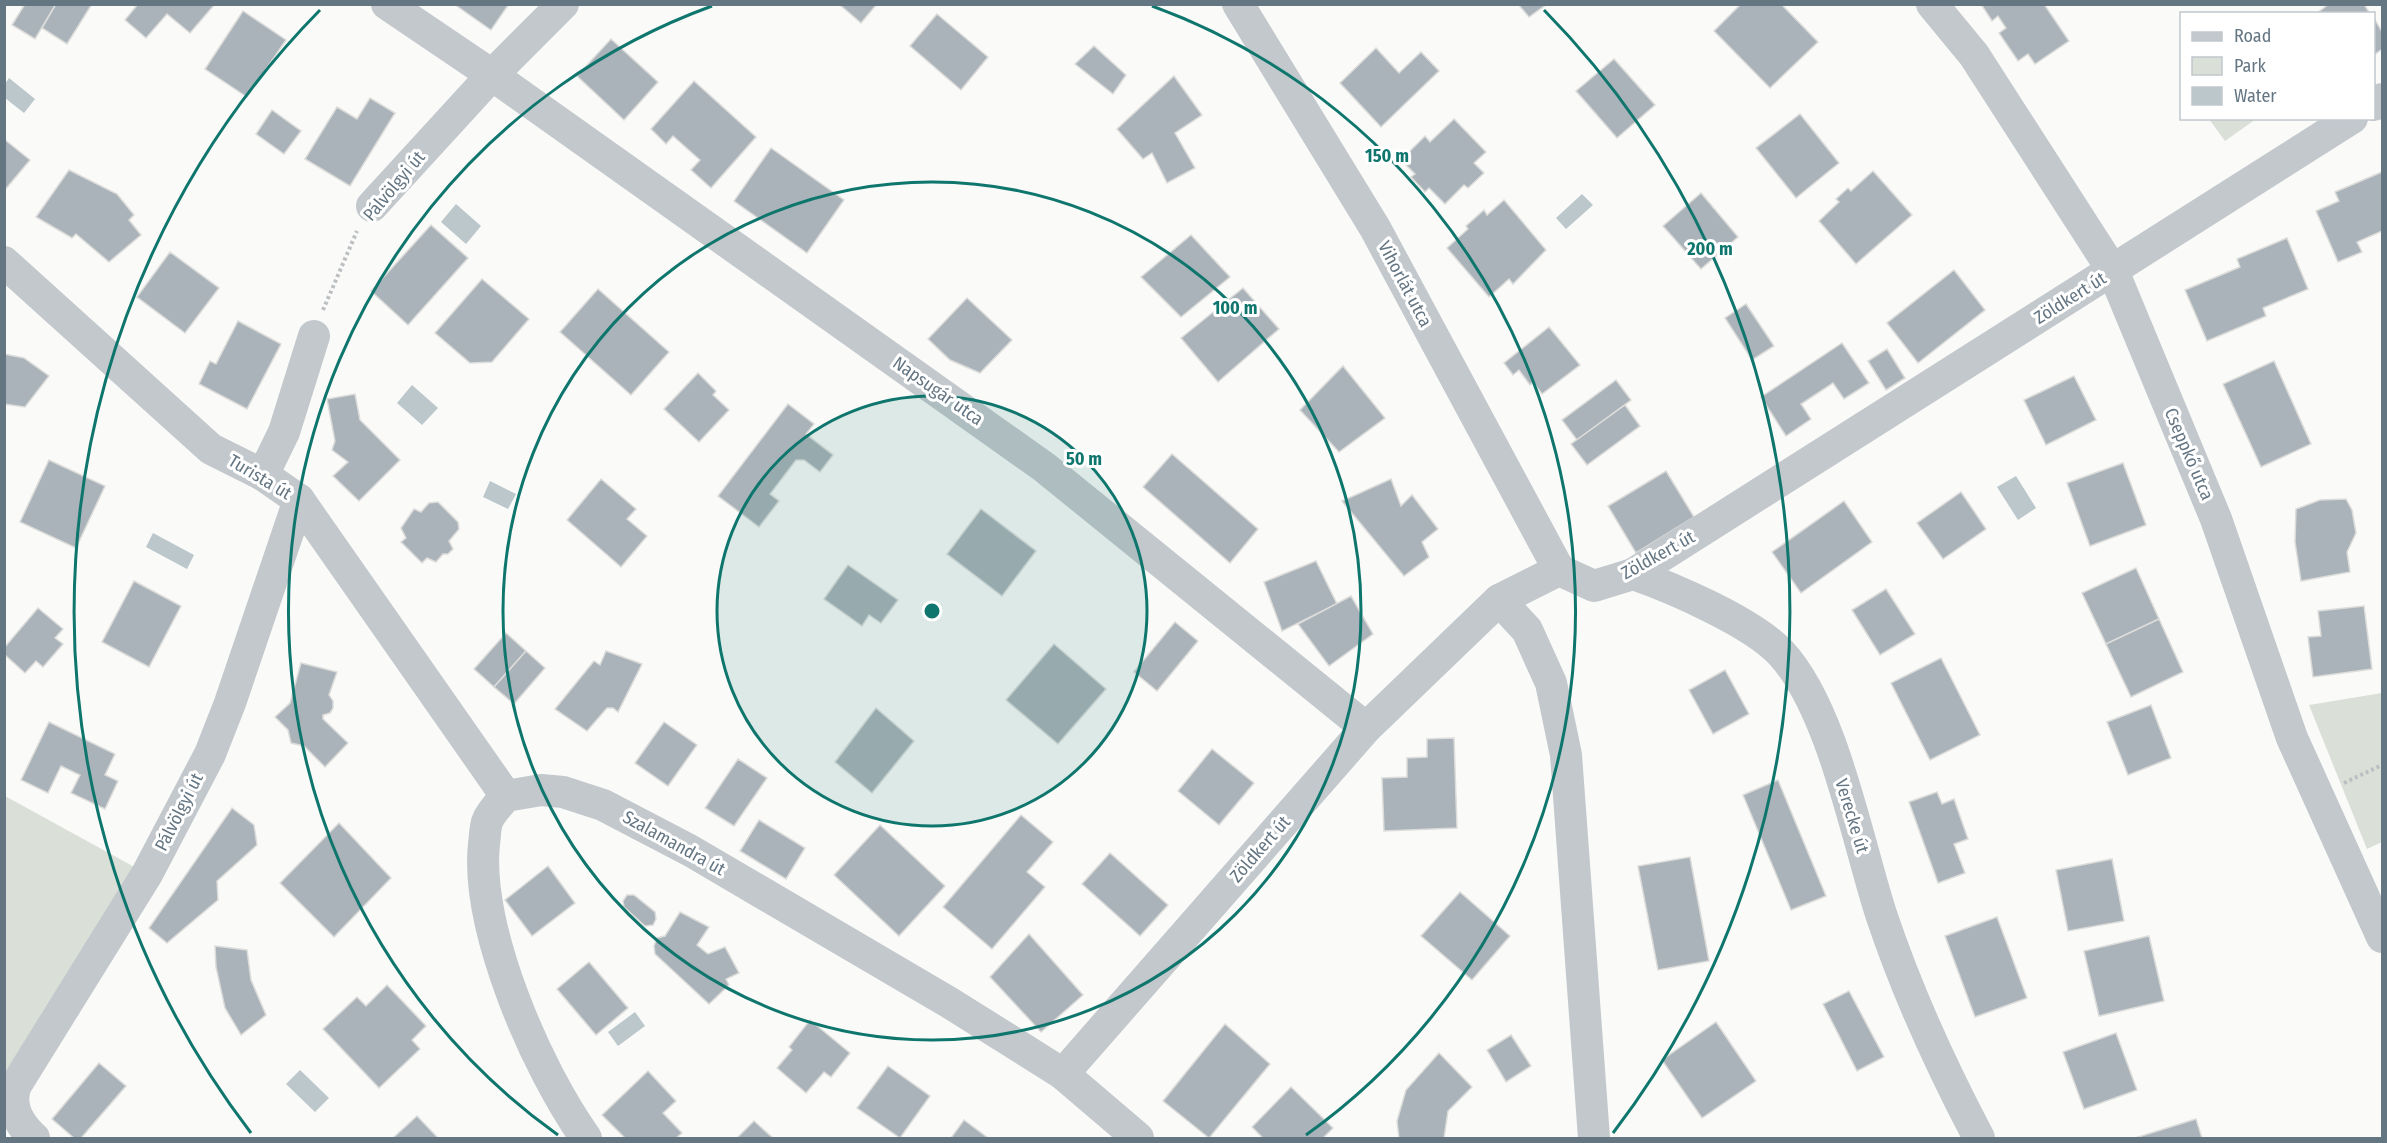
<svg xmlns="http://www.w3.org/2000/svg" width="2387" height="1143" font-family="'Fira Sans Condensed',sans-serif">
  <rect width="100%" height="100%" fill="#fafaf8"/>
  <g fill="#dadfd7">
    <polygon points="2209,119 2256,119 2225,141"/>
    <polygon points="2382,693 2382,842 2367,849 2309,705"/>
    <polygon points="5,796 147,874 5,1072"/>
  </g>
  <g fill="#bbc7cb">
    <polygon points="9,78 35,99 24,113 5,98 5,84"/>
    <polygon points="1582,194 1593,205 1566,229 1556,218"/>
    <polygon points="456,204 481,226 466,244 441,222"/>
    <polygon points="412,385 438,408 422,425 397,403"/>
    <polygon points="2016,476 2036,508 2018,520 1997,487"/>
    <polygon points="490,481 516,494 508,509 483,497"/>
    <polygon points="153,533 194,555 187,569 146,547"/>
    <polygon points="635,1012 645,1026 618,1046 608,1032"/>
    <polygon points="300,1070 329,1098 315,1112 286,1084"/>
  </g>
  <g fill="#aab3b9" stroke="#dcdcda" stroke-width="1.5">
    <polygon points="25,4 56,4 35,39 12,25"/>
    <polygon points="56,4 92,4 67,44 42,28"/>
    <polygon points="138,4 215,4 190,33 167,14 146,38 125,20"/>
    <polygon points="454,4 509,4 491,30"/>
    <polygon points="839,4 877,4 861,23"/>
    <polygon points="1518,4 1547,4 1529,17"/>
    <polygon points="1741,4 1781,4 1818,42 1770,88 1714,31"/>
    <polygon points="1981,4 2044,4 2069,41 2035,64 2028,54 2018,61 1999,33 2006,28 1998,16 1992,21"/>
    <polygon points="2329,4 2364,4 2370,14 2316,14"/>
    <polygon points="243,11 286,40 247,97 205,69"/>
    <polygon points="937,14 988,57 961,90 910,46"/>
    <polygon points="2374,18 2382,32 2382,49 2374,55"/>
    <polygon points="611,39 658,82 624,120 577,76"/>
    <polygon points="1094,46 1126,75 1113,94 1075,64"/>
    <polygon points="1376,48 1399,73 1421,52 1439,71 1381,127 1340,83"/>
    <polygon points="1614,59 1655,105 1617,138 1576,91"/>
    <polygon points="1174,76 1202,115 1175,133 1195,168 1167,183 1152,153 1143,159 1117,129"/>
    <polygon points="694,81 756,137 711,188 691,170 700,160 673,136 666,144 651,129"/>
    <polygon points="370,98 395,113 350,186 305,159 337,107 357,119"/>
    <polygon points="272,110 301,131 284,154 256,134"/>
    <polygon points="1800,114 1839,163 1796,198 1756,148"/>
    <polygon points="1454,119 1486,152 1474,163 1484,173 1468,188 1464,185 1445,204 1429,188 1425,192 1411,177 1415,174 1401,160 1425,136 1430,142"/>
    <polygon points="4,139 30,160 4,191"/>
    <polygon points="771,148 844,200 807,253 734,201"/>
    <polygon points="69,170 117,194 134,215 129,220 141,235 109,262 76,234 72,238 36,217"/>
    <polygon points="1873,171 1912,215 1856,264 1819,221 1839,202 1836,199 1848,188 1851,191"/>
    <polygon points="2382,172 2382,231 2357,242 2362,252 2338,262 2316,211 2339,201 2335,192"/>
    <polygon points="1701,193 1738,237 1701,269 1663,226"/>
    <polygon points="1504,200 1546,250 1513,284 1509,279 1489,297 1447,248 1468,229 1466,226 1484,210 1487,215"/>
    <polygon points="431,225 468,258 408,325 371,291"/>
    <polygon points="1191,235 1230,277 1181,317 1141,277"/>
    <polygon points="2287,238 2308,289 2263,308 2266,316 2207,341 2185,290 2240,267 2237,259"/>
    <polygon points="170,252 219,288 185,333 137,297"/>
    <polygon points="1954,270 1985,310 1918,363 1887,323"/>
    <polygon points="482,279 529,319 492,362 470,363 435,333"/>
    <polygon points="1243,288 1279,329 1218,382 1181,338"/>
    <polygon points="598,289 669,352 631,395 560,332"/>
    <polygon points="967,298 1012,340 980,373 950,360 928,339"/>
    <polygon points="1746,304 1774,346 1752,360 1725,318"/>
    <polygon points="238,321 281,344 247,409 199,384 210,361 216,364"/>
    <polygon points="1549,327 1580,365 1542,394 1533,382 1530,385 1519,370 1513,375 1504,363"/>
    <polygon points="1842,343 1869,383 1844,399 1833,383 1801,404 1811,419 1786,436 1761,397"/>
    <polygon points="1887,349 1905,378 1886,390 1868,361"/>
    <polygon points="4,354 24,358 49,376 25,407 4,404"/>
    <polygon points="2274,361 2311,444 2261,467 2223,384"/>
    <polygon points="1343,366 1385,418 1339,452 1300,410"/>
    <polygon points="698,373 716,391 713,395 729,410 699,442 664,409"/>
    <polygon points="2074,376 2096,420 2046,445 2024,400"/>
    <polygon points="1616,380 1631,400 1577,440 1562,420"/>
    <polygon points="355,394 360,420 400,460 359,501 333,476 348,462 332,450 335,441 327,399"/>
    <polygon points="788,404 814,424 806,434 833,455 820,472 804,460 796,460 770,494 779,501 759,527 718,496"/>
    <polygon points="1625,405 1640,426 1587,465 1571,444"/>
    <polygon points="1172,454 1258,529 1230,563 1143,487"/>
    <polygon points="49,460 105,486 76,548 20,522"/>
    <polygon points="2123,463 2146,525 2090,546 2067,483"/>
    <polygon points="1666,471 1694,517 1636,553 1608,506"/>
    <polygon points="601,479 636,509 627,519 647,536 621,567 567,520"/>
    <polygon points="1391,479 1401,506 1412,495 1438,529 1422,542 1429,557 1404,576 1342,501"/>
    <polygon points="1961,492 1986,529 1943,559 1917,523"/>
    <polygon points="2346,499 2352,510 2356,533 2347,552 2350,572 2301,581 2295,542 2296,509 2320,500"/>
    <polygon points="1844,501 1872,542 1801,593 1772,552"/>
    <polygon points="438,502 458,522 459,529 449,541 453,549 448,554 443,554 436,562 427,558 422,563 401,542 406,538 401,528 414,509 421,512 429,503"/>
    <polygon points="981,509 1036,551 1002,596 947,554"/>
    <polygon points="1316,561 1337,604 1282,631 1264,582"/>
    <polygon points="848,565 898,600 881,623 869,615 862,626 824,599"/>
    <polygon points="2136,568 2159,619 2106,644 2082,593"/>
    <polygon points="134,581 181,606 149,667 102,642"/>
    <polygon points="1886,589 1915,634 1880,655 1852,610"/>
    <polygon points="1351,596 1373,634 1329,666 1298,624"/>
    <polygon points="2364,606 2372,669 2313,677 2308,637 2321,636 2318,611"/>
    <polygon points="38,608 63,629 55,638 63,644 43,667 36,661 25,673 4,654 4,648"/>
    <polygon points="2159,619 2183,672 2131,697 2106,644"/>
    <polygon points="1175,622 1198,641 1157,691 1134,672"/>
    <polygon points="506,633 526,651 494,687 474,669"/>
    <polygon points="1054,644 1106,689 1058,744 1006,700"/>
    <polygon points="526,651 545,668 514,704 494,687"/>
    <polygon points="606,651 642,664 618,712 613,708 607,708 587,731 555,709 594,661 600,665"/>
    <polygon points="1941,658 1980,735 1930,760 1891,683"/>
    <polygon points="301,663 337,672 329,695 333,701 333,708 330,713 323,715 323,719 348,743 325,767 304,746 291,743 288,730 275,717 290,703"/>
    <polygon points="1725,670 1749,714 1713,734 1689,690"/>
    <polygon points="2151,705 2171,758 2128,775 2107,722"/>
    <polygon points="876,708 914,741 872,793 835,762"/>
    <polygon points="49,722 115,754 105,775 118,781 105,809 71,793 80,775 61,766 48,793 21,780"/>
    <polygon points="664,722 697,745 668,786 635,763"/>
    <polygon points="1454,738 1457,828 1384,831 1382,778 1407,777 1407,758 1427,757 1427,739"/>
    <polygon points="1212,749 1254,783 1219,825 1178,791"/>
    <polygon points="738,759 767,778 734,826 705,808"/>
    <polygon points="1778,780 1826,896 1791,910 1743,795"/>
    <polygon points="1937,792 1942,804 1954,799 1968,839 1954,844 1965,873 1938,883 1909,802"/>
    <polygon points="232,808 254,825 257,845 217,881 218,900 167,943 149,928"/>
    <polygon points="1021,815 1053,842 1027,872 1045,887 992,949 943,907"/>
    <polygon points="759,820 805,848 786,879 740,851"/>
    <polygon points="339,823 391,878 334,937 280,883"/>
    <polygon points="880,825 945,886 899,936 834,875"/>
    <polygon points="1110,853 1168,905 1140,936 1082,884"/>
    <polygon points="1690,857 1709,961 1658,970 1638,866"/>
    <polygon points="2112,859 2124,921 2068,931 2056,870"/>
    <polygon points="548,866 575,903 532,936 505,900"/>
    <polygon points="1460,892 1510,936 1472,980 1421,936"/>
    <polygon points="627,895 634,895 655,912 656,919 653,925 645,926 624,907 623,901"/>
    <polygon points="680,912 709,927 697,945 708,954 725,947 739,973 726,979 729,985 709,1004 655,954 654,946 657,938 665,936"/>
    <polygon points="1997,917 2027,998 1975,1017 1945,936"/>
    <polygon points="1029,934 1083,995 1041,1032 990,977"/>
    <polygon points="2149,936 2164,1001 2099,1016 2084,951"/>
    <polygon points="215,946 247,950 251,980 266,1015 241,1035 225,1008 216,967"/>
    <polygon points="589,962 628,1008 596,1035 557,989"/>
    <polygon points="387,985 426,1026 412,1040 420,1049 379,1088 323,1029 357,997 366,1006"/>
    <polygon points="1849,991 1884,1057 1857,1071 1823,1004"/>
    <polygon points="810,1020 850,1053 831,1077 824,1072 806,1093 777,1068 792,1050 789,1047"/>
    <polygon points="1716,1022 1756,1081 1702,1118 1662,1060"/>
    <polygon points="1225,1024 1270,1064 1209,1138 1163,1101"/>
    <polygon points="2116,1033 2137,1090 2084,1109 2063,1052"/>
    <polygon points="1511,1035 1531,1066 1506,1082 1487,1050"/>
    <polygon points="1439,1053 1472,1087 1448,1111 1444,1138 1399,1138 1397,1121 1406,1090"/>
    <polygon points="99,1063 126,1086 81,1138 74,1138 52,1119"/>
    <polygon points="888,1066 930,1096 900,1138 857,1108"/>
    <polygon points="648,1071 676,1101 663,1113 682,1133 676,1138 625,1138 602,1115"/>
    <polygon points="1291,1087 1333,1128 1323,1138 1263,1138 1252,1127"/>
    <polygon points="417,1116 438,1138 393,1138"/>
    <polygon points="2196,1119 2202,1138 2135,1138"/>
    <polygon points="964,1120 988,1138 951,1138"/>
    <polygon points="754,1121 773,1138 737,1138"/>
  </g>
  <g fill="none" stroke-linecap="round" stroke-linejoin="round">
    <g stroke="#bbbfc2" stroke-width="4" stroke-dasharray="3 3" stroke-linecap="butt">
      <polyline points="323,310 357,231"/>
      <polyline points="2344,783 2382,765"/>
    </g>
    <g stroke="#c3c8cc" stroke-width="32">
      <polyline points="387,4 492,75 1044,467 1366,728"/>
      <polyline points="1238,4 1375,228 1559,570"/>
      <polyline points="1932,4 1974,55 2113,271 2216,519 2292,738 2382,937"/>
      <polyline points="2374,105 2382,99"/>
      <polyline points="372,206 492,75 563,4"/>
      <polyline points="4,262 211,449 263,475 299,500 506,796"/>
      <polyline points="263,475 284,432 314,336"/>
      <path d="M1633,574C1673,588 1752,622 1781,653C1833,709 1857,840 1881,914C1907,992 1941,1066 1979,1138"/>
      <polyline points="1499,600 1527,630 1551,683 1566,755 1594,1138"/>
      <polyline points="1063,1074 1366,728 1499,600 1559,570 1594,586 1633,574 2352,118"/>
      <path d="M34,1138C19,1124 8,1105 16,1085L147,874L210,754L230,703L299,500"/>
      <path d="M586,1138C537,1070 475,928 484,844C485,837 485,828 487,822C490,813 500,803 506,796L541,790L563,792L603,805L691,851L950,1003L1063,1074L1138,1138"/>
    </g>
  </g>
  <circle cx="932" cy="611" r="215" fill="#0f766e" fill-opacity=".12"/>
  <g fill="none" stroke="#0f766e" stroke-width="3">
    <circle cx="932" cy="611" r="215"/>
    <circle cx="932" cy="611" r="429"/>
    <path d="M558 1135A644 644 0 0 1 712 6M1152 6A644 644 0 0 1 1306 1135"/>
    <path d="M251 1133A858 858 0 0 1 320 10M1544 10A858 858 0 0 1 1613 1133"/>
  </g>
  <g text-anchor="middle" stroke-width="6" stroke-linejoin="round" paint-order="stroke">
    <g font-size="18" fill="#657683" stroke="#fff">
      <text transform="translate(394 186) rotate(-50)" y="6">Pálvölgyi út</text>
      <text transform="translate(1405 284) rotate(62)" y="6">Vihorlát utca</text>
      <text transform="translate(2070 298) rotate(-32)" y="6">Zöldkert út</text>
      <text transform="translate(938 391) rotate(35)" y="6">Napsugár utca</text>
      <text transform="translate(2189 454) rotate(67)" y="6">Cseppkő utca</text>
      <text transform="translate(260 477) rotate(31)" y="6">Turista út</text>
      <text transform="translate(1658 555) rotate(-29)" y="6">Zöldkert út</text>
      <text transform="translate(179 812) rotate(-63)" y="6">Pálvölgyi út</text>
      <text transform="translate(1852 816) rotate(73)" y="6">Verecke út</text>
      <text transform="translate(674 843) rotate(29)" y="6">Szalamandra út</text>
      <text transform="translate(1260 849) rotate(-49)" y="6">Zöldkert út</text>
    </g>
  </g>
  <circle cx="932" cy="611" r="9" fill="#0f766e" stroke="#fff" stroke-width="3"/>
  <g font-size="18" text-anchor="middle" font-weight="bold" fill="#0f766e" stroke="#fff" stroke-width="6" stroke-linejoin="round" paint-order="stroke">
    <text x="1387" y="162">150 m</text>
    <text x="1710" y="255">200 m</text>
    <text x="1235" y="314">100 m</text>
    <text x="1084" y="465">50 m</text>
  </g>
  <rect width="2387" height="1143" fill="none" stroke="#657683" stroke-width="12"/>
  <rect x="2180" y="12" width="195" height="108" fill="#ffffff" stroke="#c1c8cd" stroke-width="1.5"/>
  <rect x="2192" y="32" width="30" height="9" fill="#c3c8cc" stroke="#c1c8cd" stroke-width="1.5"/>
  <text x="2234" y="42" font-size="18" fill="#657683">Road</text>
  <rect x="2192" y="57" width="30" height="18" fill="#dadfd7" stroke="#c1c8cd" stroke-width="1.5"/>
  <text x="2234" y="72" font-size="18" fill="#657683">Park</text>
  <rect x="2192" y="87" width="30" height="18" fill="#bbc7cb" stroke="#c1c8cd" stroke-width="1.5"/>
  <text x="2234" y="102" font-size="18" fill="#657683">Water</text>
</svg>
